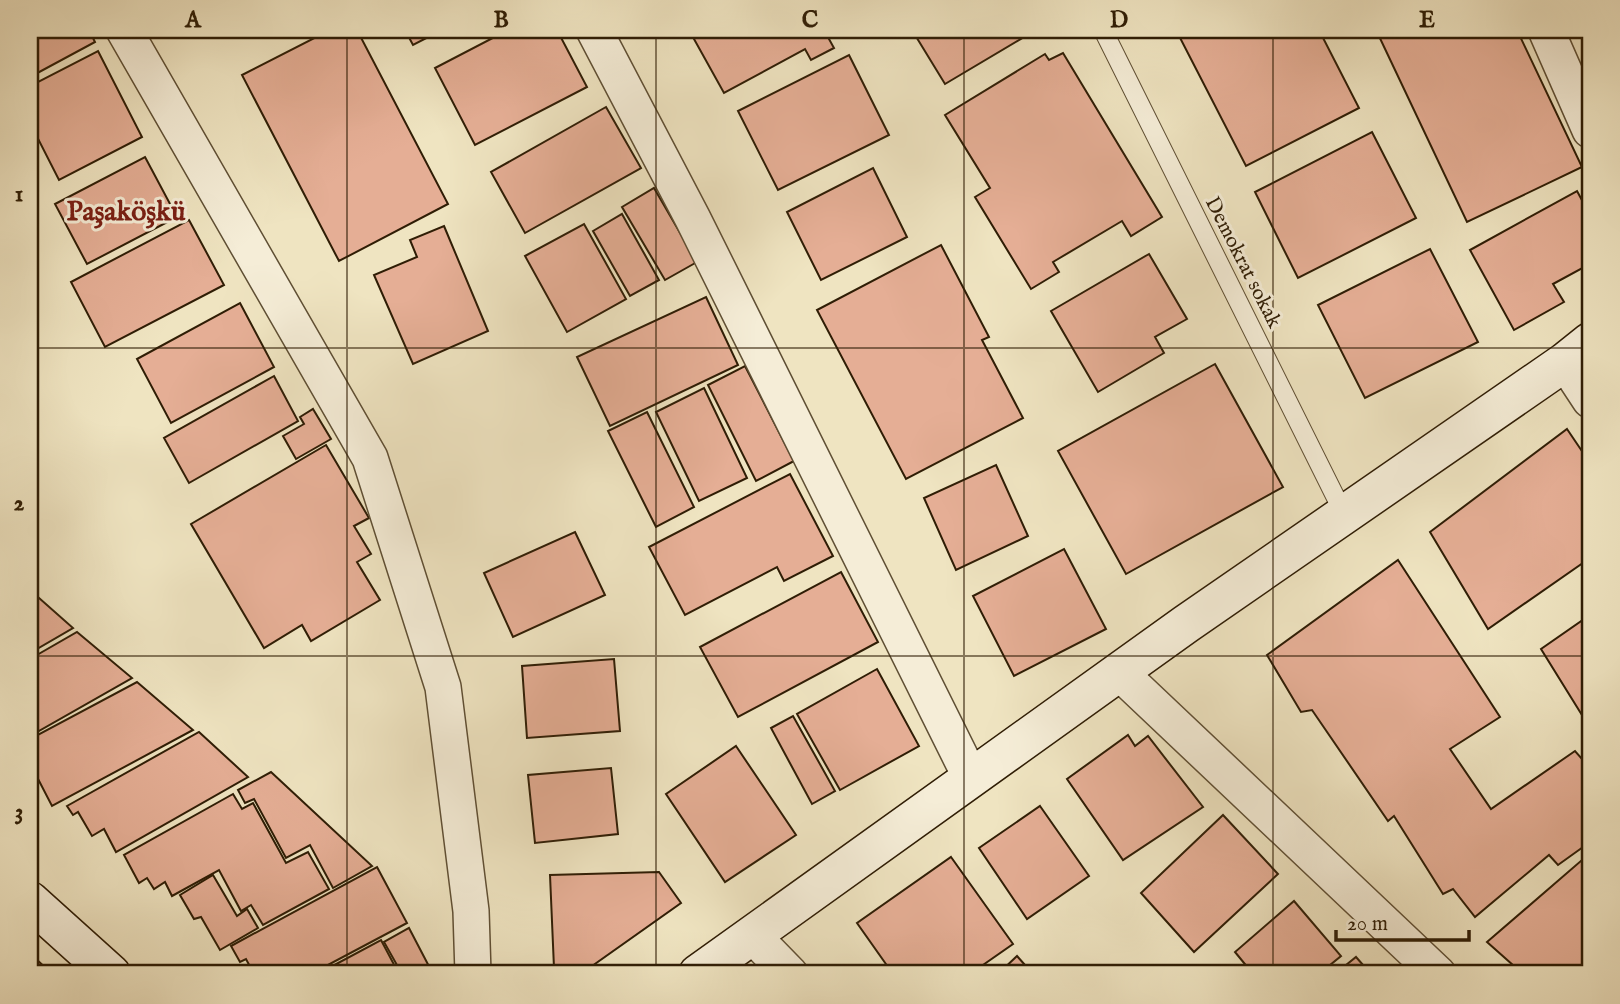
<svg xmlns="http://www.w3.org/2000/svg" width="1620" height="1004" font-family="'IM FELL English',serif">
  <rect width="100%" height="100%" fill="#efe4c1"/>
  <filter id="stains"><feTurbulence type="fractalNoise" baseFrequency=".00286" numOctaves="4"/><feColorMatrix values="0 0 0 0 .2 0 0 0 0 .09 0 0 0 0 .02 0 0 0 .5 -.17"/></filter>
  <radialGradient id="worn" r=".72"><stop offset=".6" stop-color="#630" stop-opacity="0"/><stop offset="1" stop-color="#630" stop-opacity=".3"/></radialGradient>
  <g fill="#e5ae95" stroke="#2f1d05" stroke-width="2">
    <polygon points="30,30 89,30 95,42 30,77"/>
    <polygon points="330,30 357,30 448,204 339,261 242,75"/>
    <polygon points="405,30 442,30 413,45"/>
    <polygon points="508,30 557,30 587,87 475,145 435,68"/>
    <polygon points="689,30 824,30 834,48 811,60 805,49 724,93"/>
    <polygon points="912,30 1036,30 945,84"/>
    <polygon points="1176,30 1319,30 1359,108 1246,166"/>
    <polygon points="1382,30 1517,30 1582,167 1467,222 1377,32"/>
    <polygon points="98,51 142,137 59,180 30,123 30,86"/>
    <polygon points="1063,53 1162,217 1131,236 1122,221 1053,262 1059,272 1031,289 975,197 990,188 945,115 1045,54 1049,60"/>
    <polygon points="849,55 889,135 778,190 738,111"/>
    <polygon points="606,107 641,168 525,233 491,172"/>
    <polygon points="1372,132 1416,218 1298,278 1255,192"/>
    <polygon points="145,157 177,217 87,264 55,204"/>
    <polygon points="873,168 907,237 821,280 787,212"/>
    <polygon points="654,188 697,262 665,280 622,207"/>
    <polygon points="1577,191 1590,215 1590,264 1553,284 1564,302 1514,330 1470,250"/>
    <polygon points="622,214 659,280 630,296 593,231"/>
    <polygon points="189,220 224,285 105,347 71,282"/>
    <polygon points="584,224 626,299 567,332 525,256"/>
    <polygon points="444,226 488,331 413,364 374,275 417,257 410,240"/>
    <polygon points="941,245 989,337 982,340 1023,418 906,479 817,310"/>
    <polygon points="1430,249 1478,342 1365,398 1318,305"/>
    <polygon points="1149,254 1187,319 1155,337 1164,353 1098,392 1051,311"/>
    <polygon points="706,297 738,365 610,426 577,357"/>
    <polygon points="240,303 274,367 171,423 137,359"/>
    <polygon points="1215,364 1283,487 1126,574 1058,451"/>
    <polygon points="745,366 794,461 756,481 708,385"/>
    <polygon points="274,376 298,421 189,483 164,438"/>
    <polygon points="704,388 747,478 699,501 656,412"/>
    <polygon points="313,409 331,439 296,459 283,436 304,424 300,417"/>
    <polygon points="647,412 694,507 656,527 608,431"/>
    <polygon points="1567,429 1590,463 1590,558 1488,629 1430,532"/>
    <polygon points="326,445 369,518 354,526 371,554 357,562 380,600 311,641 302,625 264,648 191,524"/>
    <polygon points="996,465 1028,536 956,570 924,498"/>
    <polygon points="790,474 833,556 784,581 777,567 685,615 649,547"/>
    <polygon points="575,532 605,595 513,637 484,573"/>
    <polygon points="1064,549 1106,629 1014,676 973,596"/>
    <polygon points="1398,560 1500,717 1450,749 1491,809 1575,751 1590,768 1590,842 1558,865 1549,855 1475,917 1453,889 1443,894 1394,816 1388,821 1312,710 1301,712 1267,655"/>
    <polygon points="841,572 878,642 738,717 700,647"/>
    <polygon points="30,590 73,628 30,653"/>
    <polygon points="1590,615 1590,728 1541,649"/>
    <polygon points="77,632 132,678 30,736 30,659"/>
    <polygon points="614,659 620,731 527,738 522,666"/>
    <polygon points="877,669 919,746 840,790 797,714"/>
    <polygon points="137,682 193,730 52,806 37,777 30,781 30,739"/>
    <polygon points="793,716 835,791 812,804 771,728"/>
    <polygon points="199,732 248,777 116,852 104,829 92,836 78,812 73,815 67,806"/>
    <polygon points="1128,735 1135,746 1148,736 1203,807 1123,860 1067,779"/>
    <polygon points="736,746 796,835 725,882 666,794"/>
    <polygon points="611,768 618,834 535,843 528,775"/>
    <polygon points="271,772 372,866 333,888 310,845 286,858 254,799 245,803 238,790"/>
    <polygon points="233,794 242,809 253,803 286,863 308,852 329,889 263,925 251,905 241,911 219,870 172,896 165,882 154,889 147,878 139,883 124,855"/>
    <polygon points="1040,806 1089,876 1027,919 979,848"/>
    <polygon points="1223,815 1278,874 1194,952 1141,893"/>
    <polygon points="951,857 1013,944 970,974 893,974 857,923"/>
    <polygon points="1582,860 1590,868 1590,974 1523,974 1487,942"/>
    <polygon points="377,867 407,923 311,974 266,974 264,971 254,974 246,959 240,962 231,946"/>
    <polygon points="659,872 681,903 592,966 554,968 550,875"/>
    <polygon points="213,875 237,916 247,909 258,928 220,950 201,917 194,919 180,895"/>
    <polygon points="1294,901 1341,956 1319,974 1253,974 1235,952"/>
    <polygon points="409,928 433,974 402,974 384,942"/>
    <polygon points="381,940 399,974 327,974 325,970"/>
    <polygon points="1017,956 1033,974 998,974"/>
    <polygon points="34,957 52,974 30,974 30,961"/>
    <polygon points="1356,957 1371,974 1335,974"/>
  </g>
  <g fill="none" stroke-linecap="round" stroke-linejoin="round">
    <g stroke="#5f4f34" stroke-width="20">
      <polyline id="lane" points="1103,30 1344,514"/>
    </g>
    <g stroke="#5f4f34" stroke-width="38">
      <g id="street">
        <polyline points="124,30 370,458 443,687 471,911 473,974"/>
        <polyline points="594,30 693,219 971,778"/>
        <polyline points="1546,30 1590,130"/>
        <polyline points="1565,362 1590,400"/>
        <polyline points="1119,672 1438,974"/>
        <polyline points="752,935 790,974"/>
      </g>
    </g>
    <g stroke="#2f1d05" stroke-width="41">
      <g id="secondary">
        <polyline points="30,901 111,974"/>
        <polyline points="698,974 1186,624 1565,362 1590,342"/>
      </g>
    </g>
    <use href="#lane" stroke="#f5edd7" stroke-width="18"/>
    <use href="#street" stroke="#f5edd7" stroke-width="35"/>
    <use href="#secondary" stroke="#f5edd7" stroke-width="38"/>
  </g>
  <path fill="none" stroke="#2f1d05" stroke-width="2" stroke-opacity="0.55" d="M347,30V974M656,30V974M964,30V974M1273,30V974M30,348H1590M30,656H1590"/>
  <g text-anchor="middle" stroke-width="6" stroke-linejoin="round" paint-order="stroke">
    <g font-size="21" fill="#2f1d05" stroke="#f5edd7">
      <text transform="translate(1244 262) rotate(63)" y="7">Demokrat sokak</text>
    </g>
    <g font-size="28" font-weight="bold" fill="#7a1f14" stroke="#f5edd7">
      <text x="126" y="220">Paşaköşkü</text>
    </g>
  </g>
  <rect width="1620" height="1004" fill="none" stroke="#efe4c1" stroke-width="77"/>
  <path d="M1336 930v10h133v-10" fill="none" stroke="#2f1d05" stroke-width="3.5"/>
  <text x="1347" y="930" font-size="21" fill="#2f1d05" stroke="#f5edd7" stroke-width="5" paint-order="stroke">20 m</text>
  <rect x="38" y="38" width="1544" height="927" fill="none" stroke="#2f1d05" stroke-width="2.5"/>
  <g font-size="23" text-anchor="middle" font-weight="bold" fill="#2f1d05">
    <text x="193" y="27">A</text>
    <text x="501" y="27">B</text>
    <text x="810" y="27">C</text>
    <text x="1119" y="27">D</text>
    <text x="1427" y="27">E</text>
    <text x="19" y="201">1</text>
    <text x="19" y="510">2</text>
    <text x="19" y="819">3</text>
  </g>
  <rect width="100%" height="100%" filter="url(#stains)"/>
  <rect width="100%" height="100%" fill="url(#worn)"/>
</svg>
